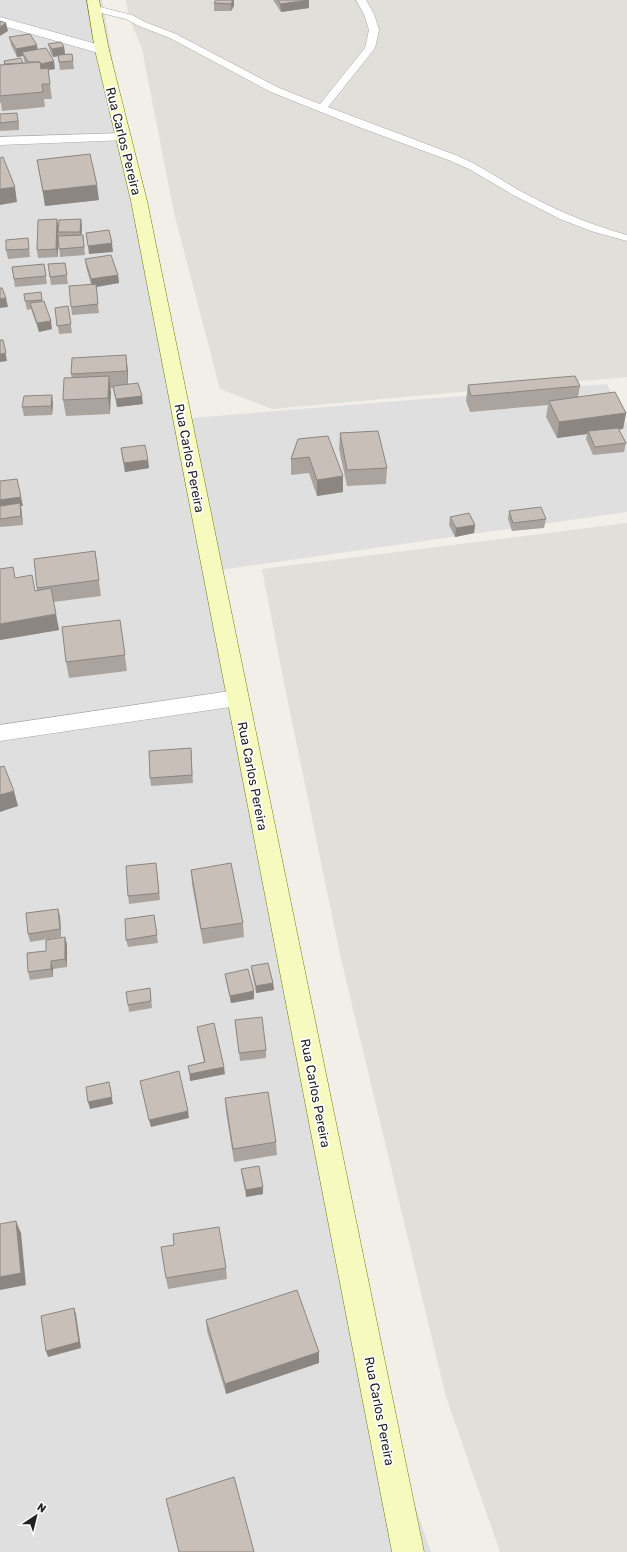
<svg xmlns="http://www.w3.org/2000/svg" width="627" height="1552" font-family="Rubik,sans-serif">
  <rect width="100%" height="100%" fill="#f2efe9"/>
  <polygon fill="#e0dfdf" points="0,0 102,0 117,86 191,418 607,384 627,425 627,512 220,570 401,1464 431,1552 0,1552"/>
  <g fill="#e1dfda">
    <polygon points="126,0 627,0 627,377 272,409 220,389 174,213 142,49 129,17"/>
    <polygon points="627,523 627,1552 500,1552 446,1397 341,959 284,683 262,569"/>
  </g>
  <g fill="none" stroke-linecap="round" stroke-linejoin="round">
    <g stroke="#a9a9a9" stroke-width="1">
      <path id="lane" d="M356,0H366L374,14L379,30L375,48L328,107L458,156C481,166 501,180 522,192C556,210 590,225 627,235V241L591,231L560,219L515,196L469,169L451,161L356,126L271,92L170,38L139,26L126,19L93,11L91,9L96,6L132,15L145,22L176,34L279,88L320,104L365,48L369,30L364,14Z"/>
    </g>
    <g stroke="#a9a9a9" stroke-width="1">
      <g id="street">
        <polygon points="0,17 107,47 109,50 107,53 102,54 0,25"/>
        <polygon points="123,133 128,134 130,137 128,140 0,145 0,137"/>
        <polygon points="237,690 244,692 248,698 244,704 237,706 0,741 0,725"/>
      </g>
    </g>
    <g stroke="#707d05" stroke-width="1">
      <polygon id="secondary" points="87,0 99,0 109,50 147,201 424,1552 392,1552 131,201 95,50"/>
    </g>
    <use href="#lane" fill="#fff" fill-rule="evenodd"/>
    <use href="#street" fill="#fff" fill-rule="evenodd"/>
    <use href="#secondary" fill="#f7fabf" fill-rule="evenodd"/>
  </g>
  <g fill="#aba49e">
    <polygon points="234,0 234,6 231,11 214,11 214,3"/>
    <polygon points="273,0 309,0 309,8 281,12"/>
    <polygon points="9,37 37,45 37,50 55,69 48,70 52,99 44,99 45,107 2,111 1,103 0,103 0,65 4,64 4,61 25,63 24,60 23,56 17,57 11,45"/>
    <polygon points="48,44 64,47 65,54 72,54 74,69 60,70 58,56 53,57 50,52"/>
    <polygon points="0,114 19,121 19,130 0,131"/>
    <polygon points="37,160 99,200 45,206"/>
    <polygon points="57,219 58,227 58,257 38,258 37,250"/>
    <polygon points="81,219 82,228 81,235 83,235 85,255 60,257 58,232"/>
    <polygon points="28,238 30,257 8,259 6,250"/>
    <polygon points="85,259 118,275 119,283 96,287 99,313 72,315 71,307 91,284 86,267"/>
    <polygon points="65,263 68,284 51,285 48,264"/>
    <polygon points="44,264 47,284 15,287 12,267"/>
    <polygon points="41,292 42,301 52,329 39,332 31,309 27,310 25,301"/>
    <polygon points="68,306 72,333 59,334 55,308"/>
    <polygon points="128,371 128,384 143,404 117,407 113,388 110,388 110,414 66,416 63,400 72,378 71,374"/>
    <polygon points="468,385 580,386 578,397 626,413 623,429 619,429 626,443 624,452 593,455 586,439 587,434 557,438 546,417 548,405 470,412 466,401"/>
    <polygon points="53,403 52,415 24,416 22,407"/>
    <polygon points="340,433 387,468 386,484 347,486 339,449"/>
    <polygon points="298,439 343,476 343,492 317,496 309,473 291,475 291,459"/>
    <polygon points="121,448 148,460 149,468 125,472 122,457"/>
    <polygon points="0,481 23,506 21,506 23,525 0,527"/>
    <polygon points="509,511 546,519 544,528 512,531 508,519"/>
    <polygon points="450,517 475,525 474,533 455,537 449,525"/>
    <polygon points="95,551 101,596 53,602 59,630 0,640 13,567 15,578 35,591 37,590 37,588"/>
    <polygon points="120,620 127,671 69,678 66,662"/>
    <polygon points="191,748 193,783 151,786 150,778"/>
    <polygon points="191,870 243,923 244,937 203,944 192,884"/>
    <polygon points="157,871 160,900 129,904 128,896"/>
    <polygon points="154,915 158,943 128,947 126,940"/>
    <polygon points="60,916 61,937 30,942 28,934"/>
    <polygon points="65,937 67,945 67,967 53,969 53,977 30,980 28,972 46,951"/>
    <polygon points="251,966 273,983 274,990 256,993 252,973"/>
    <polygon points="225,974 254,991 254,999 231,1003 226,981"/>
    <polygon points="150,988 152,1008 129,1012 128,1005"/>
    <polygon points="235,1020 266,1050 266,1058 240,1061"/>
    <polygon points="197,1027 225,1074 190,1081 188,1066 204,1062 198,1034"/>
    <polygon points="225,1098 276,1142 277,1155 234,1162 226,1112"/>
    <polygon points="241,1169 263,1194 246,1197 242,1176"/>
    <polygon points="226,1268 227,1279 168,1289 166,1278"/>
    <polygon points="206,1320 319,1352 319,1363 226,1394 207,1331"/>
  </g>
  <g fill="#8b8681">
    <polygon points="233,0 234,0 234,6 231,11 231,4"/>
    <polygon points="309,0 309,8 281,12 280,4"/>
    <polygon points="6,23 8,31 0,36 0,27"/>
    <polygon points="37,45 38,53 22,52 23,56 17,57 16,49"/>
    <polygon points="64,47 65,55 53,57 52,49"/>
    <polygon points="54,61 55,69 48,70 52,99 48,70 42,72 30,66"/>
    <polygon points="97,185 99,200 45,206 43,191"/>
    <polygon points="15,187 17,202 0,205 0,189"/>
    <polygon points="57,219 58,227 58,257 56,249"/>
    <polygon points="81,219 82,228 81,240 80,232"/>
    <polygon points="112,243 113,252 89,254 88,246"/>
    <polygon points="118,275 119,283 96,287 99,313 96,287 92,287 91,279"/>
    <polygon points="6,298 8,307 0,308 0,299"/>
    <polygon points="51,321 52,329 39,332 37,323"/>
    <polygon points="3,340 7,361 0,362 0,354"/>
    <polygon points="126,355 128,371 128,387"/>
    <polygon points="109,376 111,392 110,414 108,398"/>
    <polygon points="52,395 53,403 52,415 51,406"/>
    <polygon points="142,396 143,404 117,407 116,399"/>
    <polygon points="626,413 623,429 589,434 588,431 587,434 557,438 559,422"/>
    <polygon points="148,460 149,468 125,472 124,463"/>
    <polygon points="343,476 343,492 317,496 317,480"/>
    <polygon points="17,479 23,506 21,506 23,525 21,516 0,509 0,500"/>
    <polygon points="475,525 474,533 455,537 456,528"/>
    <polygon points="56,614 59,630 0,640 0,624"/>
    <polygon points="14,791 18,806 0,812 0,795"/>
    <polygon points="58,909 60,916 61,937 60,929"/>
    <polygon points="65,937 67,945 67,967 65,959"/>
    <polygon points="51,961 53,969 53,977 51,969"/>
    <polygon points="273,983 274,990 256,993 256,986"/>
    <polygon points="254,991 254,999 231,1003 230,996"/>
    <polygon points="224,1067 225,1074 190,1081 190,1074"/>
    <polygon points="109,1082 113,1104 90,1109 88,1102"/>
    <polygon points="188,1111 189,1118 151,1127 149,1120"/>
    <polygon points="263,1187 263,1194 246,1197 246,1190"/>
    <polygon points="16,1221 21,1233 26,1285 0,1290 0,1277"/>
    <polygon points="74,1308 76,1314 81,1348 48,1357 46,1351"/>
    <polygon points="319,1352 319,1363 226,1394 225,1384"/>
  </g>
  <g fill="#c7bfb8" stroke="#8b8681">
    <polygon points="216,0 233,0 231,4 214,3"/>
    <polygon points="278,0 309,0 280,4"/>
    <polygon points="0,21 6,23 0,27"/>
    <polygon points="30,34 37,45 16,49 9,37"/>
    <polygon points="61,42 64,47 52,49 48,44"/>
    <polygon points="46,48 54,61 41,64 40,62 28,62 22,52"/>
    <polygon points="72,54 73,61 59,62 58,55"/>
    <polygon points="21,58 23,63 5,64 4,61"/>
    <polygon points="40,62 41,69 48,68 50,84 42,84 43,92 0,96 0,65"/>
    <polygon points="17,113 18,121 0,123 0,114"/>
    <polygon points="90,154 97,185 43,191 37,160"/>
    <polygon points="3,157 15,187 0,189 0,158"/>
    <polygon points="57,219 56,249 37,250 38,220"/>
    <polygon points="81,219 80,232 58,232 59,220"/>
    <polygon points="109,230 112,243 88,246 86,233"/>
    <polygon points="83,235 84,247 59,249 58,236"/>
    <polygon points="28,238 29,249 6,250 6,240"/>
    <polygon points="111,255 118,275 91,279 85,259"/>
    <polygon points="65,263 67,275 50,277 48,264"/>
    <polygon points="44,264 46,276 14,279 12,267"/>
    <polygon points="96,284 98,304 71,307 69,286"/>
    <polygon points="0,288 2,288 6,298 0,299"/>
    <polygon points="41,292 42,300 25,301 24,294"/>
    <polygon points="44,301 51,321 37,323 30,303"/>
    <polygon points="68,306 71,324 57,326 55,308"/>
    <polygon points="0,340 3,340 6,353 0,354"/>
    <polygon points="126,355 127,371 71,374 72,358"/>
    <polygon points="109,376 108,398 63,400 64,378"/>
    <polygon points="575,376 580,386 471,396 468,385"/>
    <polygon points="138,383 142,396 116,399 113,386"/>
    <polygon points="615,392 626,413 559,422 549,401"/>
    <polygon points="52,395 51,406 22,407 24,396"/>
    <polygon points="618,428 626,443 595,447 588,431"/>
    <polygon points="378,431 387,468 347,470 340,433"/>
    <polygon points="328,436 343,476 317,480 309,457 291,459 298,439"/>
    <polygon points="145,445 148,460 124,463 121,448"/>
    <polygon points="17,479 21,497 0,500 0,481"/>
    <polygon points="20,503 21,516 0,519 0,506"/>
    <polygon points="541,507 546,519 513,523 509,511"/>
    <polygon points="469,513 475,525 456,528 450,517"/>
    <polygon points="95,551 99,580 37,588 34,559"/>
    <polygon points="13,567 15,578 32,575 35,591 51,588 56,614 0,624 0,569"/>
    <polygon points="120,620 125,655 66,662 62,627"/>
    <polygon points="191,748 192,775 150,778 149,751"/>
    <polygon points="4,766 14,791 0,795 0,767"/>
    <polygon points="156,863 159,893 128,896 126,866"/>
    <polygon points="231,863 243,923 201,929 191,870"/>
    <polygon points="58,909 60,929 28,934 26,913"/>
    <polygon points="154,915 157,935 126,940 125,919"/>
    <polygon points="65,937 65,959 51,961 51,969 28,972 27,953 46,951 46,940"/>
    <polygon points="268,963 273,983 256,986 251,966"/>
    <polygon points="248,969 254,991 230,996 225,974"/>
    <polygon points="150,988 151,1001 128,1005 126,992"/>
    <polygon points="262,1017 266,1050 239,1053 235,1020"/>
    <polygon points="214,1023 224,1067 190,1074 188,1066 205,1062 197,1027"/>
    <polygon points="179,1071 188,1111 149,1120 140,1081"/>
    <polygon points="109,1082 112,1097 88,1102 86,1087"/>
    <polygon points="268,1092 276,1142 233,1149 225,1098"/>
    <polygon points="259,1166 263,1187 246,1190 241,1169"/>
    <polygon points="16,1221 21,1273 0,1277 0,1224"/>
    <polygon points="219,1227 226,1268 166,1278 161,1247 174,1245 173,1234"/>
    <polygon points="297,1290 319,1352 225,1384 206,1320"/>
    <polygon points="74,1308 79,1342 46,1351 41,1316"/>
    <polygon points="234,1477 254,1552 179,1552 166,1499"/>
  </g>
  <g text-anchor="middle" stroke-width="3.5" stroke-linejoin="round" paint-order="stroke">
    <g font-size="13" fill="#222" stroke="#fff">
      <text transform="translate(124 141) rotate(76)" y="5">Rua Carlos Pereira</text>
      <text transform="translate(190 458) rotate(79)" y="5">Rua Carlos Pereira</text>
      <text transform="translate(253 776) rotate(79)" y="5">Rua Carlos Pereira</text>
      <text transform="translate(316 1093) rotate(79)" y="5">Rua Carlos Pereira</text>
      <text transform="translate(380 1411) rotate(79)" y="5">Rua Carlos Pereira</text>
    </g>
  </g>
  <g transform="translate(36 1516) rotate(35)" stroke="#ffffff" stroke-width="3" paint-order="stroke">
  <path d="M0-3L7 15L0 10L-7 15Z" fill="#222222"/>
  <text y="-6" font-size="11" font-weight="bold" text-anchor="middle" fill="#222222">N</text>
  </g>
</svg>
